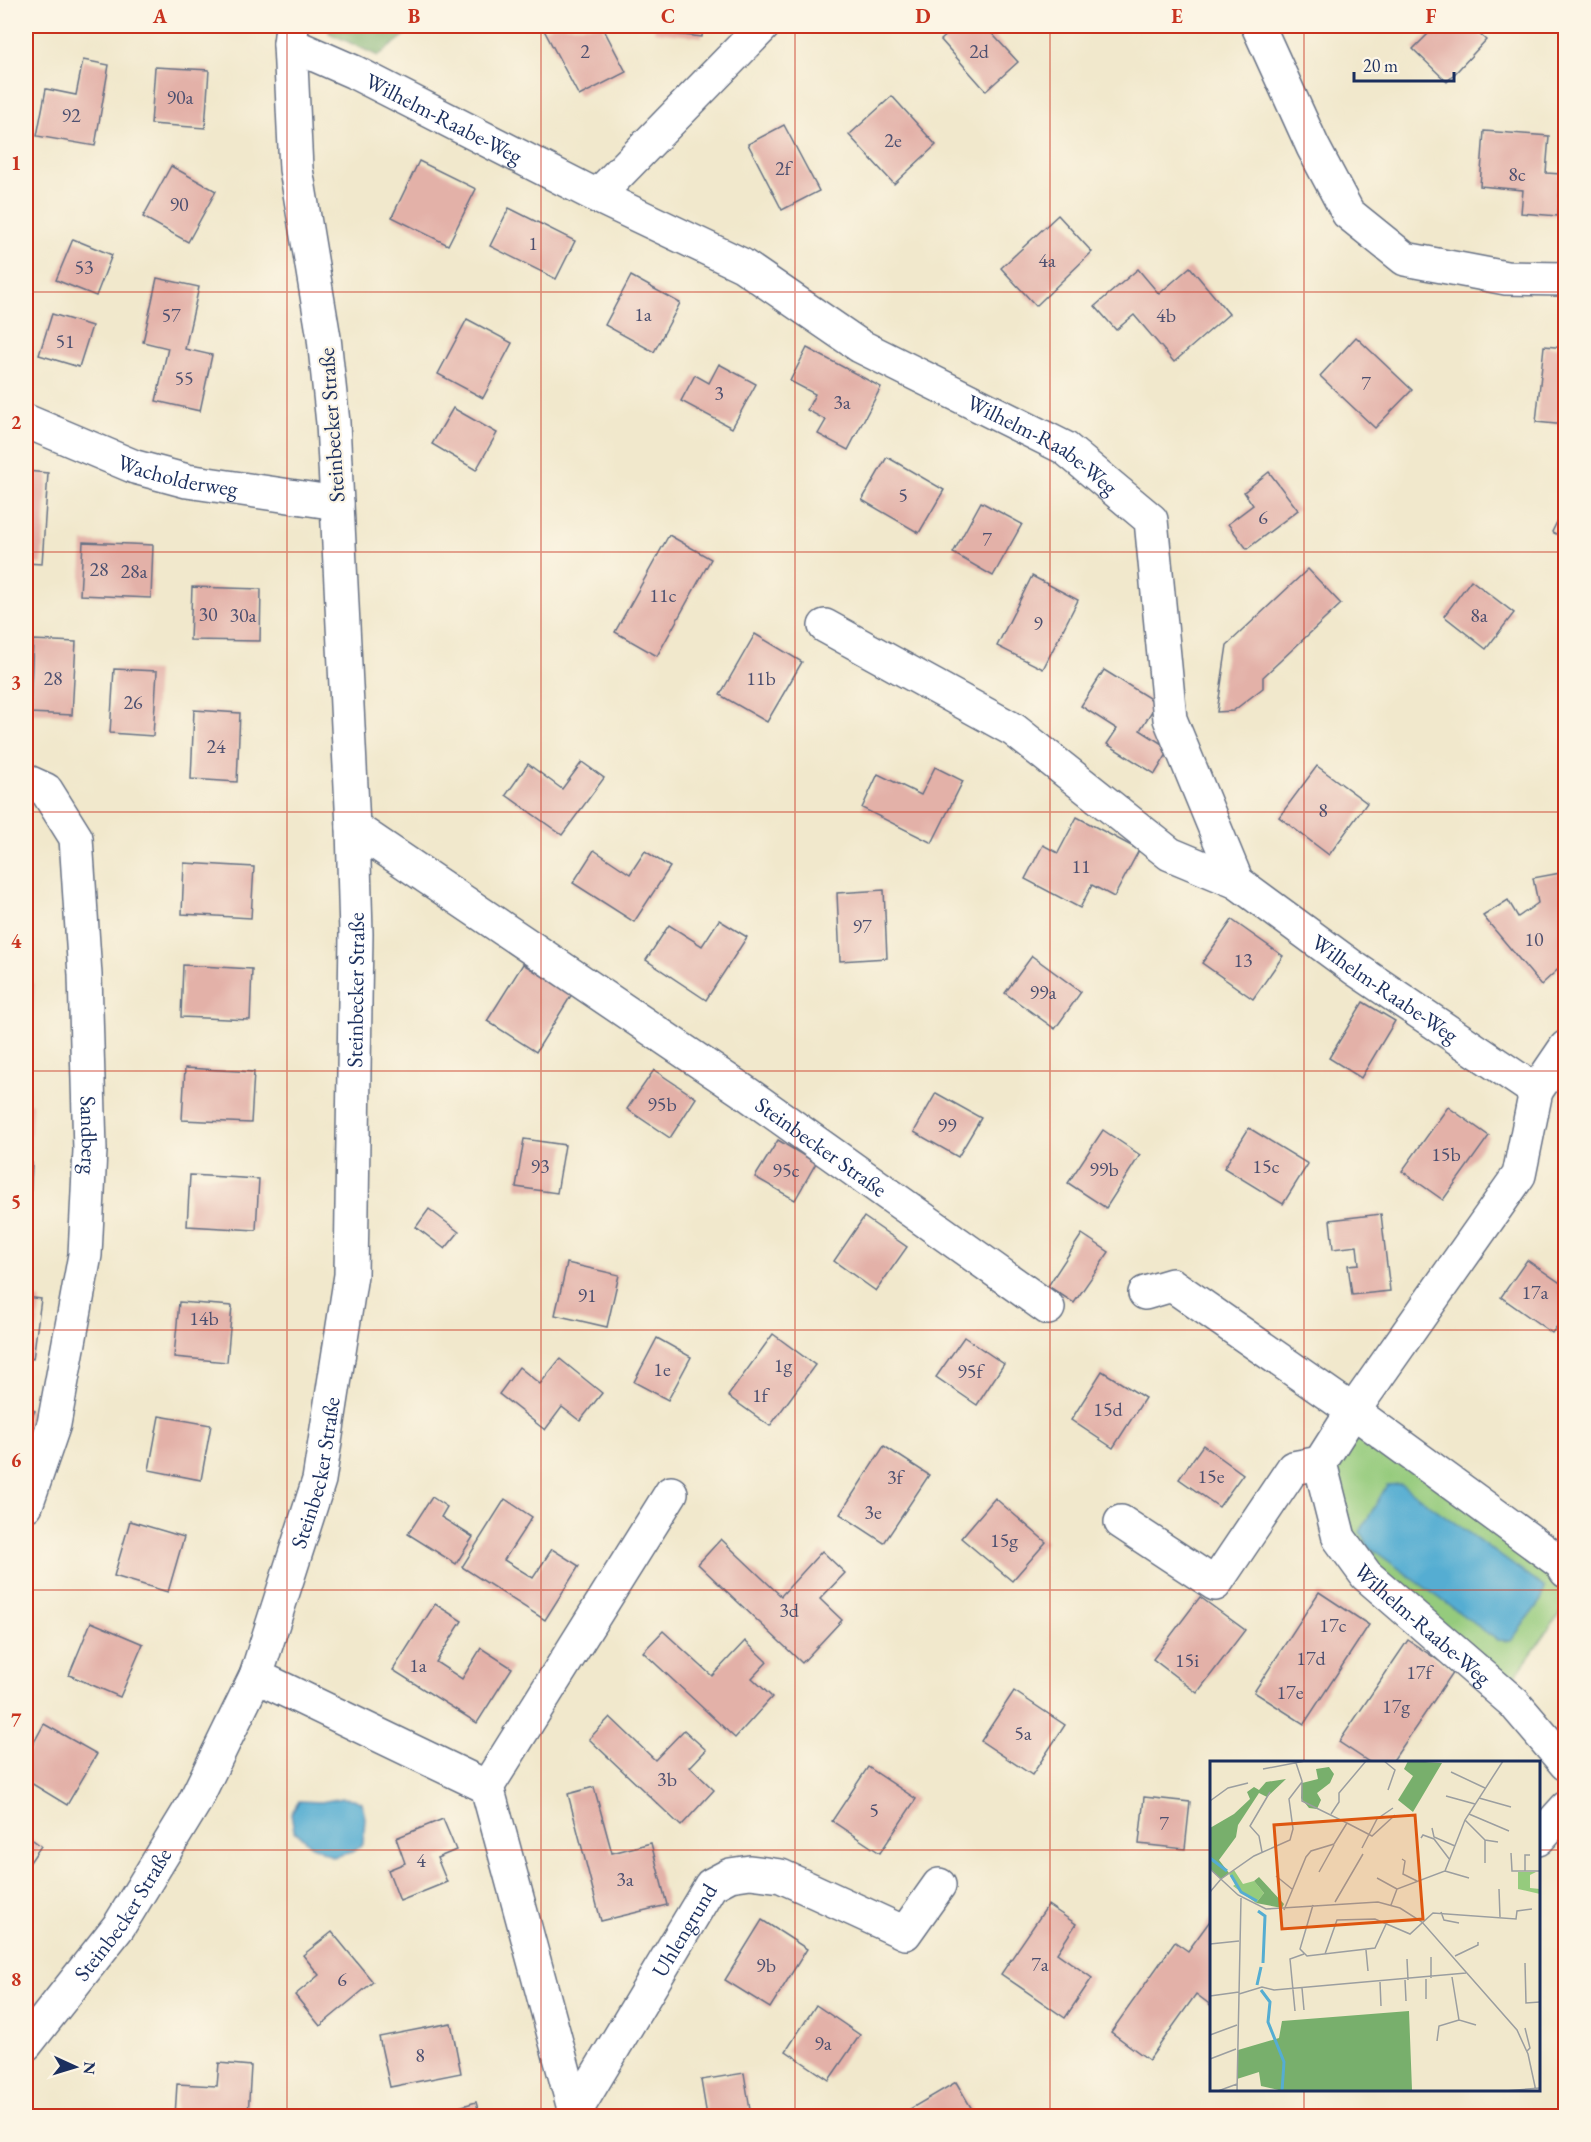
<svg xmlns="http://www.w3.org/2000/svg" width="1591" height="2142" font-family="'EB Garamond',serif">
  <rect width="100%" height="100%" fill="#fcf5e5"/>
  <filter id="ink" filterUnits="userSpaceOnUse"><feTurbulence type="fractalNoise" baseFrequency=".0167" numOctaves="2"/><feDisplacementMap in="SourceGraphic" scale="12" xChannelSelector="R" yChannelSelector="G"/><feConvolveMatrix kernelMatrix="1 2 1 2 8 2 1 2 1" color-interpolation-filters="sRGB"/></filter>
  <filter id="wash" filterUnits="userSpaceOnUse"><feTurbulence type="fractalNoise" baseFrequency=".008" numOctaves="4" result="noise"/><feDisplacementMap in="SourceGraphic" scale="24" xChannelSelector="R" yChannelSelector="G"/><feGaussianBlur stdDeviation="1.35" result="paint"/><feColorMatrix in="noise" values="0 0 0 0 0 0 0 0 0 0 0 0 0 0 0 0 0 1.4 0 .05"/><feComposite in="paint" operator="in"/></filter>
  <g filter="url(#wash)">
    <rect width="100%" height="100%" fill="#f1e8cc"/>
    <polygon fill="#95cb7d" stroke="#587d6e" stroke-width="1.5" points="1353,1411 1565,1571 1565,1606 1503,1694 1366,1575 1320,1463"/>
    <polygon fill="#78af6c" stroke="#4a6f65" stroke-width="1.5" points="330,26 417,26 378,56 329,33"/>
    <g fill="#55add2" stroke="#386e98" stroke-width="1.5">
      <polygon points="1401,1484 1545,1588 1542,1599 1511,1641 1497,1640 1368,1546 1360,1532 1387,1485"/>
      <polygon points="342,1798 354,1799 362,1803 365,1818 363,1844 352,1852 333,1857 310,1845 294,1830 291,1814 299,1801 321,1802"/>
    </g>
    <g id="blocks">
      <g fill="#e3b1a8">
        <polygon points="552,26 602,26 626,72 579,96 544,30"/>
        <polygon points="655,26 703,26 702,37 654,32"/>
        <polygon points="957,26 985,26 1018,62 986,91 941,40"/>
        <polygon points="1436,26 1470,26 1486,40 1447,82 1413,49"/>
        <polygon points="83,60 109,65 95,146 37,136 46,89 76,95"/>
        <polygon points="155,67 209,70 205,128 151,124"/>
        <polygon points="892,96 936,145 894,184 849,135"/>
        <polygon points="784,125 819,191 782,210 748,144"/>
        <polygon points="1484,131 1549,136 1546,173 1561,174 1558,216 1521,213 1523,190 1480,186"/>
        <polygon points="419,161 476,189 448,245 392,217"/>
        <polygon points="171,166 216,191 188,242 143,217"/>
        <polygon points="509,208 575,241 556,279 490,246"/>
        <polygon points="1058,215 1092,252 1036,306 1001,268"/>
        <polygon points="73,239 112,255 96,296 56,280"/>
        <polygon points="1190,267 1229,314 1174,362 1134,315 1116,330 1095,306 1138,269 1159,294"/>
        <polygon points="631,276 680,303 654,352 605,325"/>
        <polygon points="157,278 199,287 185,349 212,355 200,411 156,401 168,348 143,342"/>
        <polygon points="52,314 92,326 79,367 39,355"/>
        <polygon points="467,319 512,343 483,398 438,374"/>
        <polygon points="1356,337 1412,390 1375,428 1320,376"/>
        <polygon points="1544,346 1566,348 1566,425 1536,422"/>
        <polygon points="807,348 881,387 848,450 818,434 826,420 807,410 815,394 790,381"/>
        <polygon points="719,364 756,384 732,428 681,401 695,375 709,383"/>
        <polygon points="453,408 497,433 476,470 432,444"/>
        <polygon points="887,457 944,490 919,533 862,500"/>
        <polygon points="26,471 48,473 42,564 26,563"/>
        <polygon points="1269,472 1298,510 1247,549 1228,524 1253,505 1244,492"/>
        <polygon points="981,502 1022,524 993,576 953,553"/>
        <polygon points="1566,504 1566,539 1552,532"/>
        <polygon points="669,535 711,559 657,656 615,632"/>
        <polygon points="83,542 153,545 151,598 80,595"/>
        <polygon points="1308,569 1341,604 1263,677 1263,688 1233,711 1217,712 1227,645"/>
        <polygon points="1032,576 1078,600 1043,669 997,646"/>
        <polygon points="1471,580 1514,613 1486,649 1444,616"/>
        <polygon points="192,587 261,589 260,641 190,640"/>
        <polygon points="755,634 802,662 767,722 720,695"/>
        <polygon points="33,640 76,642 72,715 30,713"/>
        <polygon points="114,669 157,671 153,736 110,733"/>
        <polygon points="1104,670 1157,703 1140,730 1170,749 1155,774 1107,744 1117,729 1081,706"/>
        <polygon points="194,710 240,713 237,782 191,779"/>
        <polygon points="582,762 604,778 562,835 506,795 528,764 562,789"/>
        <polygon points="1317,766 1367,803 1329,855 1279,817"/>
        <polygon points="935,767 963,781 932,843 862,808 878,774 921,795"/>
        <polygon points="1077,817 1139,850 1114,897 1092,885 1080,908 1025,879 1043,845 1058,853"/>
        <polygon points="594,850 630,874 645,851 670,867 634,922 573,883"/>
        <polygon points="184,863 254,867 251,918 182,914"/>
        <polygon points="1566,872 1566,962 1541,985 1483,916 1508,900 1518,917 1538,903 1533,878"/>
        <polygon points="884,890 887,958 840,961 837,893"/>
        <polygon points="719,920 747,937 706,1000 646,960 669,925 702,946"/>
        <polygon points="1232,920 1283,956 1253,999 1202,963"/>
        <polygon points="1032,956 1081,992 1055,1029 1005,993"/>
        <polygon points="523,964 572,994 536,1052 487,1021"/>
        <polygon points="183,965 252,969 250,1020 181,1017"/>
        <polygon points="26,983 34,984 28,1103 32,1104 29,1163 32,1163 29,1223 26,1223"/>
        <polygon points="1363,1002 1395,1021 1361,1078 1329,1058"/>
        <polygon points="185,1068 254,1072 251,1123 182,1120"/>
        <polygon points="654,1070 696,1098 670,1138 627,1109"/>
        <polygon points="936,1093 981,1118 958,1157 914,1132"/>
        <polygon points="1448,1107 1489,1136 1443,1200 1402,1171"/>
        <polygon points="1249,1128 1308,1164 1283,1204 1224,1168"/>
        <polygon points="1103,1130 1140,1155 1106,1208 1068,1183"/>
        <polygon points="524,1139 565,1145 557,1193 516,1187"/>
        <polygon points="778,1140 816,1163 795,1200 755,1177"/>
        <polygon points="190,1175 259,1179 256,1230 187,1226"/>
        <polygon points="429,1209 459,1232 445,1249 416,1227"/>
        <polygon points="1381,1214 1390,1291 1352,1295 1348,1265 1359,1264 1357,1246 1333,1249 1330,1220"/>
        <polygon points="864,1217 907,1247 876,1291 834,1261"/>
        <polygon points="1082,1234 1109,1252 1074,1303 1048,1286"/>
        <polygon points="1527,1260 1566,1287 1566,1314 1552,1333 1501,1297"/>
        <polygon points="567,1263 619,1275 607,1327 555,1315"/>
        <polygon points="26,1297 41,1299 33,1359 26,1358"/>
        <polygon points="179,1302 232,1306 227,1362 174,1357"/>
        <polygon points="773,1334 815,1365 770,1426 728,1396"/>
        <polygon points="964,1337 1004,1364 977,1405 936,1377"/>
        <polygon points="657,1338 691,1357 668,1400 634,1382"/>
        <polygon points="560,1359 602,1393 580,1421 562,1407 545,1430 499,1394 519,1367 540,1384"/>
        <polygon points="1102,1371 1145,1398 1113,1448 1071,1420"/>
        <polygon points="26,1407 35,1411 26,1431"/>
        <polygon points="159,1416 211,1425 201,1480 149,1470"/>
        <polygon points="1203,1445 1243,1474 1219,1507 1179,1479"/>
        <polygon points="884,1446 929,1475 884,1543 840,1514"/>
        <polygon points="432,1497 447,1507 441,1517 473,1537 456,1564 408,1534"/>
        <polygon points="995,1498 1046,1542 1012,1581 961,1538"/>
        <polygon points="505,1499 532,1517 504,1560 533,1578 552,1549 579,1566 545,1620 462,1567"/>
        <polygon points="130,1521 184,1537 168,1592 114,1576"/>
        <polygon points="721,1539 781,1596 822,1551 845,1573 820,1599 842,1620 802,1663 698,1564"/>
        <polygon points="1319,1592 1369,1625 1304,1724 1254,1692"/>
        <polygon points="1200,1597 1245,1630 1197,1693 1153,1659"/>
        <polygon points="435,1604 462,1621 436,1662 462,1679 481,1648 512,1668 477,1723 393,1670"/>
        <polygon points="91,1622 143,1644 120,1697 69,1675"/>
        <polygon points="663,1631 712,1676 745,1641 767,1662 752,1678 772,1697 735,1738 643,1652"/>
        <polygon points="1408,1640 1454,1671 1392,1762 1369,1762 1339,1742"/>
        <polygon points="1014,1691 1065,1725 1032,1775 981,1741"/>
        <polygon points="610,1717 655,1760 684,1730 706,1750 690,1767 714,1790 681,1826 589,1739"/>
        <polygon points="44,1724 97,1754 67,1805 26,1780 26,1757"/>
        <polygon points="868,1767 916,1799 880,1853 832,1821"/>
        <polygon points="594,1787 612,1853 651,1843 667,1905 601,1921 568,1794"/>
        <polygon points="1144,1797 1190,1802 1185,1849 1139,1844"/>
        <polygon points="443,1819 456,1850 437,1858 447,1882 400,1901 388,1870 405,1863 396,1838"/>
        <polygon points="26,1835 41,1846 26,1868"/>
        <polygon points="1048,1905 1076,1924 1057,1953 1092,1978 1065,2018 1001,1974"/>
        <polygon points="1212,1918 1212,2006 1196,1994 1149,2060 1111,2032 1175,1942 1188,1951"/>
        <polygon points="762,1920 807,1949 770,2008 725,1980"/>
        <polygon points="332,1932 373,1982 320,2026 295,1995 319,1975 303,1955"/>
        <polygon points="816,2005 860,2035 829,2080 786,2051"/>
        <polygon points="451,2023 461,2073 390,2087 379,2037"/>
        <polygon points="219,2063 251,2066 248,2116 175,2116 177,2084 217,2086"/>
        <polygon points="744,2073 751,2116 707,2116 701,2080"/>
        <polygon points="956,2082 976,2116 914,2116 910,2109"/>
        <polygon points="476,2102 480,2116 429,2116"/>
      </g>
    </g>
  </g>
  <g filter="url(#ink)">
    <use href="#blocks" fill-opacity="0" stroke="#667084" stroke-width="1.5"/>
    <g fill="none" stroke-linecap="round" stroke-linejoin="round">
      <g stroke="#667084" stroke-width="36">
        <g id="minor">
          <polyline points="1258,26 1313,147 1348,213 1405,259 1506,278 1566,279"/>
          <path id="s1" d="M290,44L354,72L597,196L742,265L860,346L1065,448L1151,520L1170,719L1237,882L1354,968L1536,1091L1566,1047"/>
          <polyline points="597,196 763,26"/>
          <path id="s2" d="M26,421L135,467L187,481L337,503"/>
          <polyline points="825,626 1014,730 1170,854 1237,882"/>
          <path id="s3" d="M26,781L46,790L76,838L85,975L90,1150L85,1255L54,1424L26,1505"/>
          <path id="s4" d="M353,827L749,1095L1048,1308"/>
          <path id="s5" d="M1536,1091L1519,1175L1353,1411L1320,1463L1339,1538L1366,1575L1514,1703L1566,1764"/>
          <polyline points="1145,1293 1172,1285 1353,1411 1561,1563 1566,1571"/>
          <polyline points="1121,1522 1215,1584 1293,1468 1320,1463"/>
          <polyline points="256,1676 487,1787 576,2116"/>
          <polyline points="487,1787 671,1493"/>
          <polyline points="1538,1839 1566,1808"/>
          <path id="s6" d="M575,2112L711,1885L730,1875L750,1872L781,1876L905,1933L939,1885"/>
        </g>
      </g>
      <g stroke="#667084" stroke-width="36">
        <g id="tertiary">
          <path id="s7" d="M26,2044L119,1926L194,1803L256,1676L319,1480L351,1275L356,934L353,827L333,423L324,338L296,169L290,44L292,26"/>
        </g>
      </g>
      <use href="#minor" stroke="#fff" stroke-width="33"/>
      <use href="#tertiary" stroke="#fff" stroke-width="33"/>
    </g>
  </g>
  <path fill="none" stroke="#c8321e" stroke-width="1.5" stroke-opacity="0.55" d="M287,26V2116M541,26V2116M795,26V2116M1050,26V2116M1304,26V1762M26,292H1566M26,552H1566M26,812H1566M26,1071H1566M26,1330H1566M26,1590H1566M26,1850H1212M1538,1850H1566M1304,2090V2116"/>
  <g text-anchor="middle" stroke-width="4.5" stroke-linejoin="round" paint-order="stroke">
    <g font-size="20" fill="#4d5070">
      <text x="585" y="58">2</text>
      <text x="979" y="58">2d</text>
      <text x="180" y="104">90a</text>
      <text x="71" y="122">92</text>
      <text x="893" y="147">2e</text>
      <text x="783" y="175">2f</text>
      <text x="1517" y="181">8c</text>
      <text x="179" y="211">90</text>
      <text x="533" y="250">1</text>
      <text x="1047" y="267">4a</text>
      <text x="84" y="274">53</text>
      <text x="643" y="321">1a</text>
      <text x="171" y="322">57</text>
      <text x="1166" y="322">4b</text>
      <text x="65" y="348">51</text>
      <text x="184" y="385">55</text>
      <text x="1366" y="390">7</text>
      <text x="719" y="400">3</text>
      <text x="842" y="409">3a</text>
      <text x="903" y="502">5</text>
      <text x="1263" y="524">6</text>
      <text x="987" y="546">7</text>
      <text x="99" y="576">28</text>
      <text x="134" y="578">28a</text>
      <text x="663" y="602">11c</text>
      <text x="208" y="621">30</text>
      <text x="243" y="622">30a</text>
      <text x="1479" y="622">8a</text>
      <text x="1038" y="630">9</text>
      <text x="53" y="685">28</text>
      <text x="761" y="685">11b</text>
      <text x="133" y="709">26</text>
      <text x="216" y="753">24</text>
      <text x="1323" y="817">8</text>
      <text x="1081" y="873">11</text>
      <text x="862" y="933">97</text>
      <text x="1534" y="946">10</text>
      <text x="1243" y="967">13</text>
      <text x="1043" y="999">99a</text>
      <text x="662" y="1111">95b</text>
      <text x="947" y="1132">99</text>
      <text x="1446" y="1161">15b</text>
      <text x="540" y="1173">93</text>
      <text x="1266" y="1173">15c</text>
      <text x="1104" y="1176">99b</text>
      <text x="786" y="1177">95c</text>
      <text x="1535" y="1299">17a</text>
      <text x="587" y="1302">91</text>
      <text x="204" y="1325">14b</text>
      <text x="783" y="1372">1g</text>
      <text x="662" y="1376">1e</text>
      <text x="970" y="1378">95f</text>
      <text x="760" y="1402">1f</text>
      <text x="1108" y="1416">15d</text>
      <text x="1211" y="1483">15e</text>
      <text x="895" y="1484">3f</text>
      <text x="873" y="1519">3e</text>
      <text x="1004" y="1547">15g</text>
      <text x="789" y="1617">3d</text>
      <text x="1333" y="1632">17c</text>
      <text x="1311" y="1665">17d</text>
      <text x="1187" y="1667">15i</text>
      <text x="418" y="1672">1a</text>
      <text x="1419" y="1679">17f</text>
      <text x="1290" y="1699">17e</text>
      <text x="1396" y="1713">17g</text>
      <text x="1023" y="1740">5a</text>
      <text x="667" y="1786">3b</text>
      <text x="874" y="1817">5</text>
      <text x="1164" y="1830">7</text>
      <text x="421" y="1867">4</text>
      <text x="625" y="1886">3a</text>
      <text x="1040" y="1971">7a</text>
      <text x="766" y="1972">9b</text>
      <text x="342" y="1986">6</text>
      <text x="823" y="2050">9a</text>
      <text x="420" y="2062">8</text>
    </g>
    <g font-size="22" fill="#1b2f5e" stroke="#fcf5e5">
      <text dy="8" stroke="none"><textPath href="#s1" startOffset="171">Wilhelm-Raabe-Weg</textPath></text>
      <text transform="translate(331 425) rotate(-94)" y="8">Steinbecker Straße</text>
      <text dy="8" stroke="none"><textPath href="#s1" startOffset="854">Wilhelm-Raabe-Weg</textPath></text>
      <text dy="8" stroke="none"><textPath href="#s2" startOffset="162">Wacholderweg</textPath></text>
      <text dy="8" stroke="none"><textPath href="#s1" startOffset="1546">Wilhelm-Raabe-Weg</textPath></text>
      <text dy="8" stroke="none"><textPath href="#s7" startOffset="1134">Steinbecker Straße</textPath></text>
      <text dy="8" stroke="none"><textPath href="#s3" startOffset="376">Sandberg</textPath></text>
      <text dy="8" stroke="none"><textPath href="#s4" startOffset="567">Steinbecker Straße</textPath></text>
      <text dy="8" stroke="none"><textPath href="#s7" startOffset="648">Steinbecker Straße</textPath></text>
      <text dy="8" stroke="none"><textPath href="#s5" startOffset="634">Wilhelm-Raabe-Weg</textPath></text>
      <text dy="8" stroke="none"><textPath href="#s7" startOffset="162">Steinbecker Straße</textPath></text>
      <text dy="8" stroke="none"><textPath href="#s6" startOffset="212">Uhlengrund</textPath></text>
    </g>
  </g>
  <g transform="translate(1210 1761)">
    <rect width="330" height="330" fill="#f1e8cc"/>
    <path d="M24,109L33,123L44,120L54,132L46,142L23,125L26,123L19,113ZM308,111H326L320,114V127L330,128V133L308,128Z" fill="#95cb7d"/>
    <path d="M198,0L232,2L203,51L188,39L203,15L194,8ZM119,6L124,13L120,22L107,32L111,39L107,48L99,47L91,37L92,22L108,18L106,8ZM76,18L57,36L49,32L28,64L26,76L9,99L19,112L11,118L0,108V67L24,53L40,38L37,31L44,26L49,29L56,21ZM49,116L74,143L72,147L46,142L54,132L44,120ZM199,250L202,329L218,330H73L51,325L49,311L27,318L28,289L69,277L72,260Z" fill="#78af6c"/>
    <path fill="none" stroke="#55add2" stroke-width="3" d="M0,97L17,110M21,114L31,131L47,140M48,150L55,155L53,202M47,224L51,206M51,229L60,241L58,261L74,301L72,330"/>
    <path fill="none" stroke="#9b9ea0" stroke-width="1.5" d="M174,0L185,9L178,29M53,8L95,0M241,11L275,27M236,35L265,43M269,37L301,46M0,40L18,27L38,22M121,53L129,41V32L156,0M259,53L299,70M255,59L275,79L288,81M137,62L162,75L185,54M222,67L224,76L245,85M211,77L213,74L224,78L240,99M152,87L167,58L183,47M52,91L49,75L40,65L60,31M301,92L302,110H330M192,98L195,100L193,113L207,120M275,102V79M0,108L28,134L56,148L168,141L190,147L212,161L307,269L318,293L326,330M235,110L259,117M315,110V94H320M109,111L124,84M66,115L82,128M167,117L187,128M289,128L290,156M0,131L11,118L44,95L80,79L83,68L79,38L92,21M125,141L153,93M103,144L90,188L97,195L165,187L177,161M181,144L187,128L235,110L255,59L293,0M74,149L96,96L101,90L124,83L137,62L92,40V20L86,2M231,151L234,159L249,162M0,183L29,180M156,189L158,210M115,193L127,159L165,158L200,173L223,152L306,158L307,150L322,148M245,195L268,184V181M221,196V217M197,198L198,219M315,202L316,242L330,241M242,216L249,259L266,264M216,218V238M195,219L196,240M170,221L171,245M92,227L94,249M29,233L52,226L64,229L256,212M0,235L29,231M85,250L80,198L94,193M315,267L320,287L317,290M0,274L27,264M227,280L229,265L249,259M0,298L26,288M8,330L27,323M27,330L31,137M295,330L330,327"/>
    <path fill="#de5710" fill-opacity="0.15" stroke="#de5710" stroke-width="3" d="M205,54L213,158L72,168L64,64Z"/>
    <rect width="330" height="330" fill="none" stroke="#1b2f5e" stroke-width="3"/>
  </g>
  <rect width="1591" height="2142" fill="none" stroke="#fcf5e5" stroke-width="66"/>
  <g transform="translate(75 2067) rotate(94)" stroke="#fcf5e5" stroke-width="4.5" paint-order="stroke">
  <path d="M0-4.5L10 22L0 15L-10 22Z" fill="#1b2f5e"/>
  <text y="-9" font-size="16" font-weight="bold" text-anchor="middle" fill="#1b2f5e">N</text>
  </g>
  <path d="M1354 72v9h100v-9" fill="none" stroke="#1b2f5e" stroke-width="3"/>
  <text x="1363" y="72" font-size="18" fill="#1b2f5e" stroke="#fcf5e5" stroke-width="4.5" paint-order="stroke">20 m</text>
  <rect x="33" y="33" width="1525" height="2076" fill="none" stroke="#c8321e" stroke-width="2"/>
  <g font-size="20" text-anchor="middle" font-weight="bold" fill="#c8321e">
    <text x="160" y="23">A</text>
    <text x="414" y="23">B</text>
    <text x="668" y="23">C</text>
    <text x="923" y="23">D</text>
    <text x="1177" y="23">E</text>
    <text x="1431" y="23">F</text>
    <text x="16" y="170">1</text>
    <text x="16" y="429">2</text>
    <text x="16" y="689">3</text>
    <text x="16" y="948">4</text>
    <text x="16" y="1208">5</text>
    <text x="16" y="1467">6</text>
    <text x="16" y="1727">7</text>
    <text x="16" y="1986">8</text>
  </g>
</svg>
